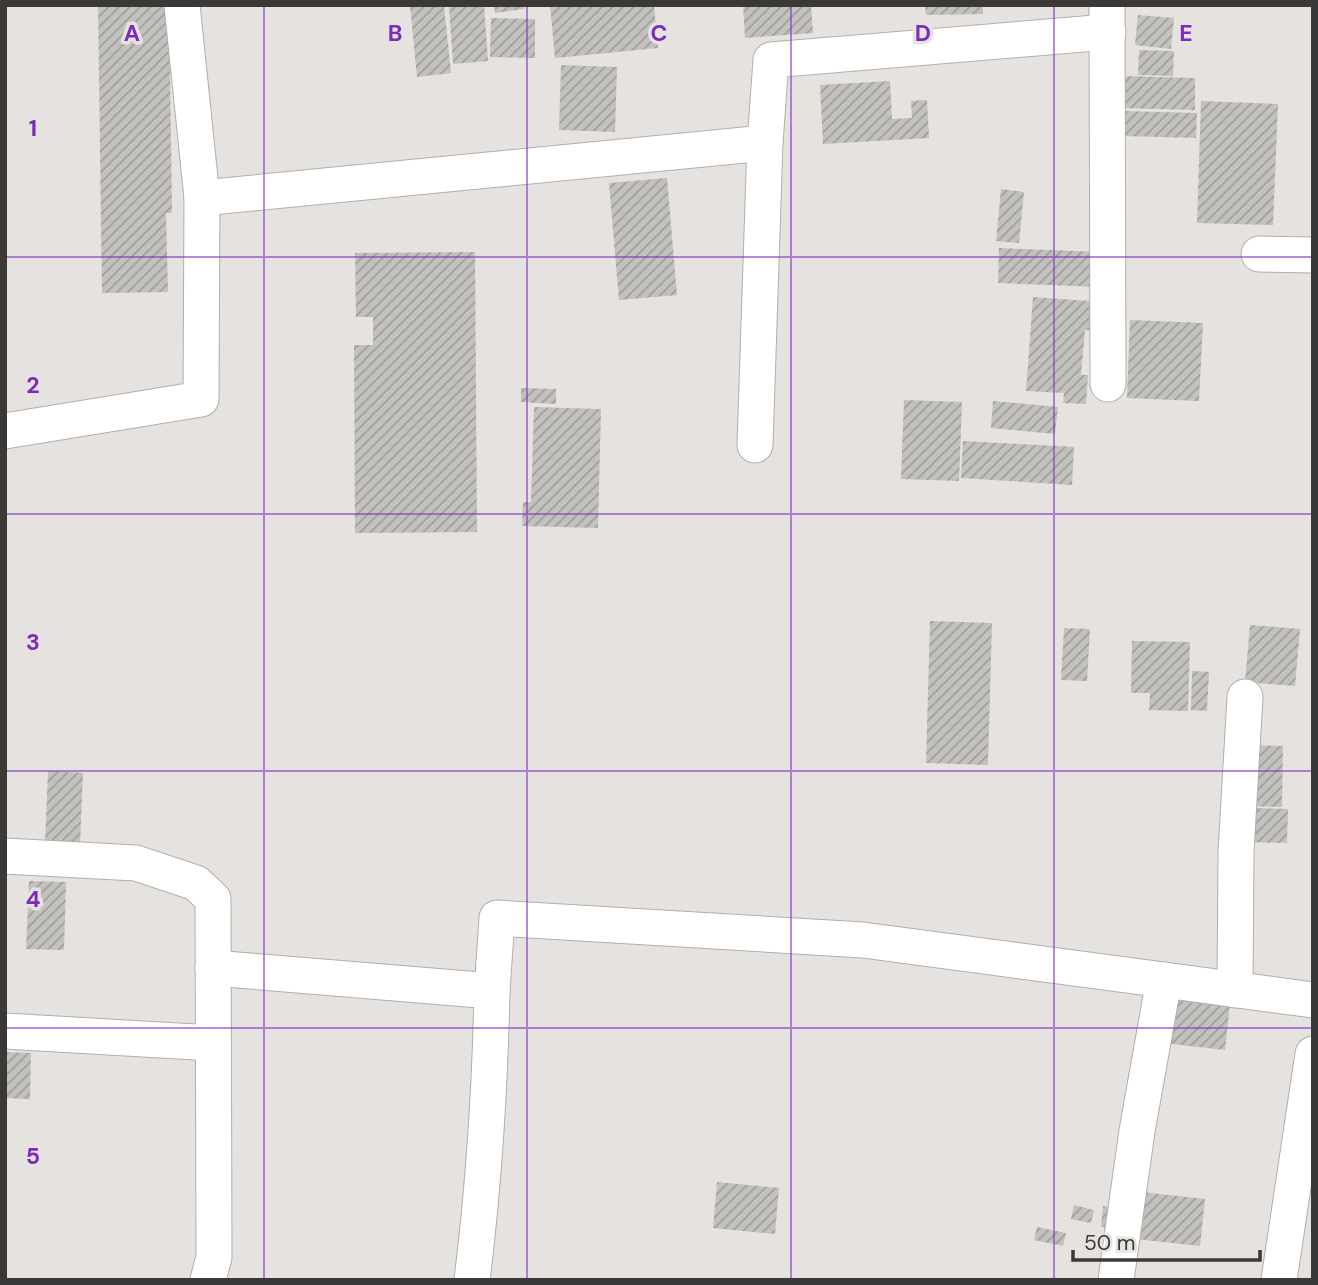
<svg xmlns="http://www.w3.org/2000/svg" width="1318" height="1285" font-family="'DM Sans',sans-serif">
  <defs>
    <pattern id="building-hatch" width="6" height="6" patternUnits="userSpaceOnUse" patternTransform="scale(1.75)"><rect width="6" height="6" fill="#c3c1be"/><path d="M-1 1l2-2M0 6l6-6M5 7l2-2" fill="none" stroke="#9f9e9b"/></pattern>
  </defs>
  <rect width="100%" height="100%" fill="#e5e2df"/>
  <g fill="url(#building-hatch)">
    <polygon points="98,5 169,5 172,213 166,213 168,292 102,293"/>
    <polygon points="410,5 444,5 451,73 417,77"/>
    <polygon points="449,5 484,5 488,61 453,64"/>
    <polygon points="494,5 523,5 524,9 495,13"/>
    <polygon points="550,5 654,5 658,48 555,58"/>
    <polygon points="743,5 811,5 813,33 745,38"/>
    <polygon points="925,5 983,5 983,14 926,15"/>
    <polygon points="1138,15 1174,18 1171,49 1135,45"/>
    <polygon points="491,18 535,19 535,58 490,57"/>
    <polygon points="1139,50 1174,51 1173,76 1138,75"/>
    <polygon points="561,65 617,67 615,132 559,130"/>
    <polygon points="1122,76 1195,78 1195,110 1121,108"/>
    <polygon points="890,81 892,119 912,118 911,101 927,100 929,138 823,144 820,85"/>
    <polygon points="1201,101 1278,104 1273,225 1197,223"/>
    <polygon points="1125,111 1197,113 1196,138 1124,136"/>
    <polygon points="667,178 677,295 619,300 609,183"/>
    <polygon points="1001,189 1024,192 1019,243 996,241"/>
    <polygon points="999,248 1102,252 1100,287 998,283"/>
    <polygon points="475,252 477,532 355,533 354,345 373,345 373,317 356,317 355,253"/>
    <polygon points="1033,297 1104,302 1102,331 1085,330 1081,375 1088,375 1086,404 1063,403 1064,393 1026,391"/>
    <polygon points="1130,320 1203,323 1199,401 1127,398"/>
    <polygon points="521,388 556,389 556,404 521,402"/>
    <polygon points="904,400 962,402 959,481 901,479"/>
    <polygon points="993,401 1058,407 1055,434 991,428"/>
    <polygon points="534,407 601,409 598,528 522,526 523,502 531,502"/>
    <polygon points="963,441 1074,447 1072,485 961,478"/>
    <polygon points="930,621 992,623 988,765 926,763"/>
    <polygon points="1250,625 1300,629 1295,686 1245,682"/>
    <polygon points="1064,628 1090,629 1087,681 1061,680"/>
    <polygon points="1132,641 1190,642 1188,711 1149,710 1150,693 1131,693"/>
    <polygon points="1192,671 1209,672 1207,711 1191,710"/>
    <polygon points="1251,745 1283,746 1282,807 1249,806"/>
    <polygon points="48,771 83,773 80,843 45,842"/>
    <polygon points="1246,808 1288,809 1287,843 1245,842"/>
    <polygon points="29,881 66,882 64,950 26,949"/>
    <polygon points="1168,997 1230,1004 1225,1050 1163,1043"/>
    <polygon points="5,1052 31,1053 30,1099 5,1098"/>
    <polygon points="717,1182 779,1188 775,1234 713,1228"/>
    <polygon points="1141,1192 1205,1199 1200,1246 1136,1239"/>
    <polygon points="1074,1205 1094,1210 1091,1223 1071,1219"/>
    <polygon points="1103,1206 1113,1208 1111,1228 1101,1227"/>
    <polygon points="1037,1227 1066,1233 1063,1246 1034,1240"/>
  </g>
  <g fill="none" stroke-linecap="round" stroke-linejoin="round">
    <g stroke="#b1afab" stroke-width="37">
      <g id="minor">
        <polyline points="1107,5 1108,384"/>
        <polyline points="202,198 765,143 771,60 1108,32"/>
        <polyline points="1259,254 1313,255"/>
        <polyline points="5,431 201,399 202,198 182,5"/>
        <polyline points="755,445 765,143"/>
        <polyline points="5,856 136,863 196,883 213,899 214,1257 208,1280"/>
        <polyline points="213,968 492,991 497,918 863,940 1164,980"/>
        <polyline points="1235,990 1236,852 1245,697"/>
        <polyline points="5,1031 213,1043"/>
        <path d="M472,1280C484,1183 490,1088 492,991"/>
        <polyline points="1116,1280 1137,1131 1164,980 1313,1000"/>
        <polyline points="1279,1280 1313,1054"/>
      </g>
    </g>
    <use href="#minor" stroke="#fff" stroke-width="35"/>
  </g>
  <path fill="none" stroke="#7b2cbf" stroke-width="2" stroke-opacity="0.55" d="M264,5V1280M527,5V1280M791,5V1280M1054,5V1280M5,257H1313M5,514H1313M5,771H1313M5,1028H1313"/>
  <g font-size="23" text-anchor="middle" font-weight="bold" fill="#7b2cbf" stroke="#e5e2df" stroke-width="7" stroke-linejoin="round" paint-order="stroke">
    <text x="132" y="41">A</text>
    <text x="395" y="41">B</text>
    <text x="659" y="41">C</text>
    <text x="923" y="41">D</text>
    <text x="1186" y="41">E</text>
    <text x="33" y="136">1</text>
    <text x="33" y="393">2</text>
    <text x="33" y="650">3</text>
    <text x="33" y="907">4</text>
    <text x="33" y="1164">5</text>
  </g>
  <rect width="1318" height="1285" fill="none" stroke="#3a3937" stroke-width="14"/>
  <path d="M1073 1250v10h187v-10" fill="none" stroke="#3a3937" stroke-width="3.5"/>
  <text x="1084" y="1250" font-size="21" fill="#3a3937" stroke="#e5e2df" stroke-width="5" paint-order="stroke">50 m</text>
</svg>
